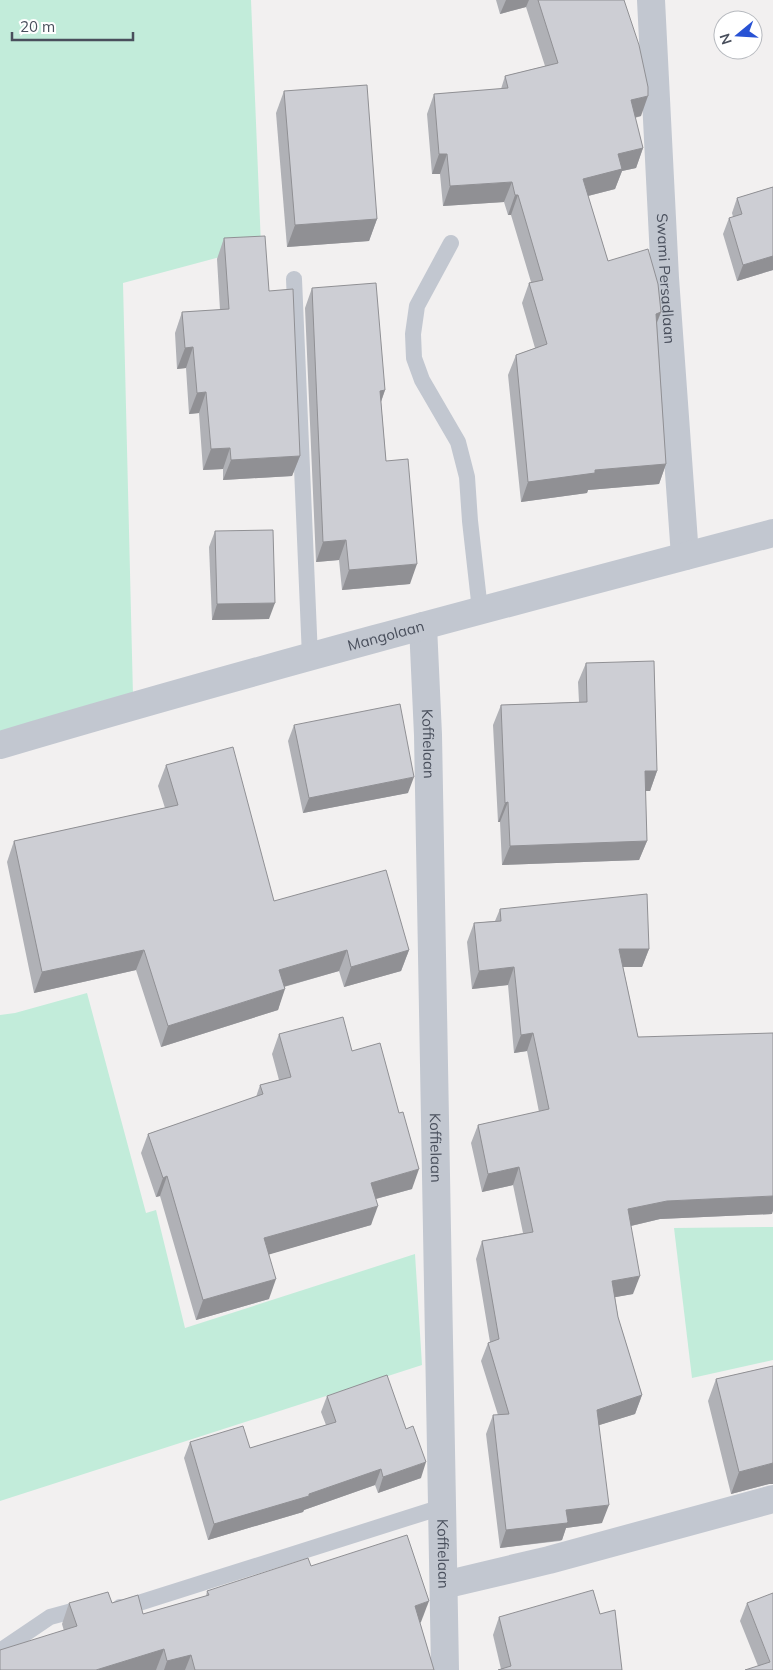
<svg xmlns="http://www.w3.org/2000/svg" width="773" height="1670" font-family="Mulish,sans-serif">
  <rect width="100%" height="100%" fill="#f2f0f0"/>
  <g fill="#c2ecda">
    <polygon points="0,0 251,0 261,246 123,283 133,696 0,733"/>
    <polygon points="87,993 146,1213 156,1210 185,1328 415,1254 422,1365 0,1501 0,1015 15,1013"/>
    <polygon points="773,1227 773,1360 692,1378 674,1228"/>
  </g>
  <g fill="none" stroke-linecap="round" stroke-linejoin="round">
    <g stroke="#c2c7d0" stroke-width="16">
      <polyline points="451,243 417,306 413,334 414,358 422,380 458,442 467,477 470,521 480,610"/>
      <polyline points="294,279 310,657"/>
      <polyline points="120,1607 123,1608 442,1507"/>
      <polyline points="0,1651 50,1617 87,1607"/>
    </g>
    <g stroke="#c2c7d0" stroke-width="28">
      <path id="s1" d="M651,0L665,278L685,556"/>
      <path id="s2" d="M423,626L428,735L445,1670"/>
      <path id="s3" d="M0,745C256,669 515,601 773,533"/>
      <polyline points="444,1585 549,1560 773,1499"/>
    </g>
  </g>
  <g fill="#b0b1b6">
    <polygon points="496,0 624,0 641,116 635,118 643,148 636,168 622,171 615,189 588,196 608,261 661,312 657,323 666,464 659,484 588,490 587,493 521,502 508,375 516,355 535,348 522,303 529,283 531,282 511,215 508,215 504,202 443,206 440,174 432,174 427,114 434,94 501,89 505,76 545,66 526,7 500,14"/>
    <polygon points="284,91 377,219 369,241 287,247 276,113"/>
    <polygon points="773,187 773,270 737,281 723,234 729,218 733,217 732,213 737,198"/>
    <polygon points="224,238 269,291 300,456 292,476 223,480 223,469 203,470 199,413 189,414 186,368 177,369 175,333 182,312 220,310 217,259"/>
    <polygon points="312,288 385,390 381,402 386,461 410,584 342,590 339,560 316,562 305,308"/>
    <polygon points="215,531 269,619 212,620 209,547"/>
    <polygon points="586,663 657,771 650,791 645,791 647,841 639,860 502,865 500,822 498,822 493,725 501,705 579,702 578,682"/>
    <polygon points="294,725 408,793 303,813 288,741"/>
    <polygon points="166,765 274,901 409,950 401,971 344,987 339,971 284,987 278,1010 161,1047 136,970 34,993 7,862 14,841 165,808 158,786"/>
    <polygon points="500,909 649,949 642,967 623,967 638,1037 772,1214 660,1219 631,1226 633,1294 615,1297 618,1317 642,1395 635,1414 599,1425 602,1523 566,1528 562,1540 560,1541 500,1548 486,1434 493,1415 498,1415 481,1361 488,1343 490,1342 476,1259 482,1241 523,1233 513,1185 482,1192 471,1143 478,1125 539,1112 527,1051 514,1053 508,985 472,989 467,942 474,923 495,921"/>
    <polygon points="279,1034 352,1051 412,1189 376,1199 371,1225 269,1254 269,1299 196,1320 160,1196 156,1197 141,1153 148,1134 256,1097 260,1085 279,1080 272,1054"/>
    <polygon points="773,1366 773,1484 769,1484 731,1494 708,1401 716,1379"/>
    <polygon points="327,1396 421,1478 378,1493 375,1485 304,1510 303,1512 208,1540 184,1458 190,1442 250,1448 326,1425 321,1412"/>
    <polygon points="311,1566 421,1622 420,1623 434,1670 0,1670 64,1631 62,1624 69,1603 112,1603 143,1614 206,1596 207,1591"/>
    <polygon points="747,1603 773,1670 758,1666 740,1621"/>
    <polygon points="600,1614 622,1670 501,1669 493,1635 499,1617"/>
  </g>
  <g fill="#909094">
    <polygon points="506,0 529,0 526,7 500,14"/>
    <polygon points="648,96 641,116 623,120 631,100"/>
    <polygon points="643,148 636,168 622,171 615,189 576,199 583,179 618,154"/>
    <polygon points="439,154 447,154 440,174 432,174"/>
    <polygon points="512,182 504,202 443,206 450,186"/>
    <polygon points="515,195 518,195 511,215 508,215"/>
    <polygon points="377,219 369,241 287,247 295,225"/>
    <polygon points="773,256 773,270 737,281 743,265"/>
    <polygon points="661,312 653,332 656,314"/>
    <polygon points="193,347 186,368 177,369 185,348"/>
    <polygon points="385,390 378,410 380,391"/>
    <polygon points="206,392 199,413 189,414 197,393"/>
    <polygon points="230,448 223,469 203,470 211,449"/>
    <polygon points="300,456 292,476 223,480 231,460"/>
    <polygon points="666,464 659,484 588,490 587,493 521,502 528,482 595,470"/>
    <polygon points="346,540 339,560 316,562 323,542"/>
    <polygon points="417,564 410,584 342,590 349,570"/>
    <polygon points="275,603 269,619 212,620 217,604"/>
    <polygon points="645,771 657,771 650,791 638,791"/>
    <polygon points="414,777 408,793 303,813 309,798"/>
    <polygon points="508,802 500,822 498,822 505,803"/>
    <polygon points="647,841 639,860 502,865 510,846"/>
    <polygon points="619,949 649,949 642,967 612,967"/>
    <polygon points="144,950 136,970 34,993 42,972"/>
    <polygon points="347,950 339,971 272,990 279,970"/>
    <polygon points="409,950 401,971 344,987 351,967"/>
    <polygon points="514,967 508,985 472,989 479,971"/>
    <polygon points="285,989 278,1010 161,1047 168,1026"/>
    <polygon points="533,1033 527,1051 514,1053 521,1035"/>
    <polygon points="519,1167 513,1185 482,1192 488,1174"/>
    <polygon points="419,1169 412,1189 364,1202 371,1183"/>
    <polygon points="167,1176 160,1196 156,1197 163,1178"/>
    <polygon points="773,1196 773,1211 772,1214 660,1219 622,1228 628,1209 667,1201"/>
    <polygon points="378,1206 371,1225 257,1258 264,1238"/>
    <polygon points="640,1276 633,1294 605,1299 612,1281"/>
    <polygon points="276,1279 269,1299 196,1320 203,1300"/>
    <polygon points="642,1395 635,1414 590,1428 597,1410"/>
    <polygon points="426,1462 421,1478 378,1493 383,1477"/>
    <polygon points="773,1463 773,1484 769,1484 731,1494 739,1472"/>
    <polygon points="381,1469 375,1485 304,1510 303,1512 208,1540 214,1524 309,1494"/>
    <polygon points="609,1505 602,1523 566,1528 562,1540 500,1548 506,1530 566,1510"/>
    <polygon points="429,1601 421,1622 407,1627 415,1606"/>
    <polygon points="164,1649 156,1670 96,1670"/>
    <polygon points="191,1655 185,1670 164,1670 167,1661"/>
  </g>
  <g fill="#cdced4" stroke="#909094">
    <polygon points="538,0 624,0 639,45 648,87 648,96 631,100 643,148 618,154 622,169 583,179 608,261 648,249 658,284 661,312 656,314 666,464 595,470 595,473 528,482 516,355 547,344 529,283 543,280 518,195 515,195 512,182 450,186 447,154 439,154 434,94 508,88 505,76 558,63"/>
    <polygon points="367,85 377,219 295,225 284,91"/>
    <polygon points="773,187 773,256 743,265 729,218 742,214 737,198"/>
    <polygon points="265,236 269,291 293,289 300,456 231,460 230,448 211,449 206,392 197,393 193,347 185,348 182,312 229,309 224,238"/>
    <polygon points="376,283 385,390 380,391 386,461 408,459 417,564 349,570 346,540 323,542 312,288"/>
    <polygon points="273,530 275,603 217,604 215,531"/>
    <polygon points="654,661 657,771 645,771 647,841 510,846 508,802 505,803 501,705 587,702 586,663"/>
    <polygon points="400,704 414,777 309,798 294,725"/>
    <polygon points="233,747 274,901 386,870 409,950 351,967 347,950 279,970 285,989 168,1026 144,950 42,972 14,841 178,805 166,765"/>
    <polygon points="647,894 649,949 619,949 638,1037 773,1033 773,1196 667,1201 628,1209 640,1276 612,1281 618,1317 642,1395 597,1410 609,1505 566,1510 568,1522 567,1523 506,1530 493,1415 509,1414 488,1343 499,1339 482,1241 533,1232 519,1167 488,1174 478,1125 549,1109 533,1033 521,1035 514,967 479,971 474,923 501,921 500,909"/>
    <polygon points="343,1017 352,1051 380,1043 399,1113 403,1112 419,1169 371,1183 378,1206 264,1238 276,1279 203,1300 167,1176 163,1178 148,1134 263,1094 260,1085 291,1077 279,1034"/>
    <polygon points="773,1366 773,1463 739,1472 716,1379"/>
    <polygon points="387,1375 406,1429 413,1426 426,1462 383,1477 381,1469 309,1494 309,1496 214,1524 190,1442 243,1426 250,1448 336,1422 327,1396"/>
    <polygon points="407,1535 429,1601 415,1606 434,1670 195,1670 191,1655 167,1661 164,1649 96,1670 0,1670 0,1650 77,1626 69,1603 108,1592 112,1603 138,1595 143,1614 209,1595 207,1591 308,1558 311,1566"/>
    <polygon points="593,1590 600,1614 615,1610 622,1670 498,1670 511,1666 499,1617"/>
    <polygon points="773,1593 773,1670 745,1670 770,1662 747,1603"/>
  </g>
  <g text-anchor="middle" stroke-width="4" stroke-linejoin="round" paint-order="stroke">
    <g font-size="15" fill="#494f5c" stroke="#fff">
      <text dy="5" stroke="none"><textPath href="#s1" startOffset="279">Swami Persadlaan</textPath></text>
      <text dy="5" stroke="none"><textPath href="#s3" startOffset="401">Mangolaan</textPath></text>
      <text dy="5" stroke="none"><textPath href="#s2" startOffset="118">Koffielaan</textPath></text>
      <text dy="5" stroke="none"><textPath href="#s2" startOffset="522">Koffielaan</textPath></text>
      <text dy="5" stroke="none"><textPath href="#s2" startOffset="928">Koffielaan</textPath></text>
    </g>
  </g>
  <g transform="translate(738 35) rotate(252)"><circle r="24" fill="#ffffff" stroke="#b6b9be"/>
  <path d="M0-4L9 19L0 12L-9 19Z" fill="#2852d4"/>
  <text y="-8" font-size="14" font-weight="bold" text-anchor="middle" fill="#494f5c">N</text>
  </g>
  <path d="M12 32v8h121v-8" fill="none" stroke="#494f5c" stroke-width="2.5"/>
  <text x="20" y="32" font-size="15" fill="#494f5c" stroke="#ffffff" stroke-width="4" paint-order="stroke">20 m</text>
</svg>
